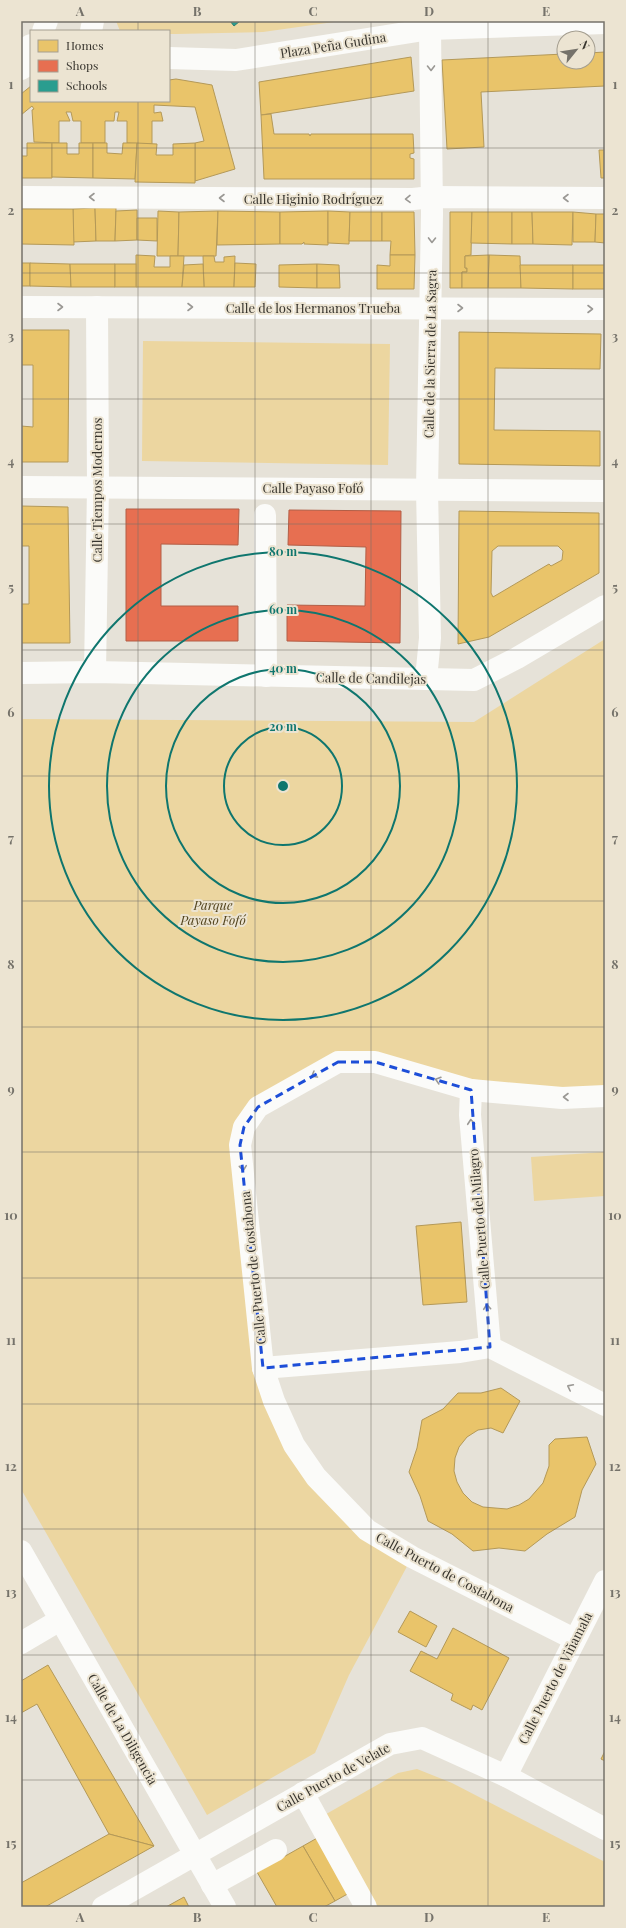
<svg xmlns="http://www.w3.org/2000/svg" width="626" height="1928" font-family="'Playfair Display',serif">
  <rect width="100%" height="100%" fill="#e6e2d8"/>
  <g fill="#ecd6a0">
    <polygon points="116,21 341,21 263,32 176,34 169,34 169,31 120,31"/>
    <polygon points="143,341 390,344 388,465 142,461"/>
    <polygon points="605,639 605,1096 338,1062 244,1127 263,1368 316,1477 412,1557 349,1675 315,1753 207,1815 21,1489 21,719 474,722"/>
    <polygon points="605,1152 605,1196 534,1201 531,1157"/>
    <polygon points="417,1769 452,1783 605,1862 605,1907 373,1907 321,1817 398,1773"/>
  </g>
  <g fill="#e9c46a" stroke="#b49958" fill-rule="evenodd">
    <polygon points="605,52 605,86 481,92 484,147 447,149 442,60 564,54 564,62 588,62 588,53"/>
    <polygon points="411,57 414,91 261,115 259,82"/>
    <polygon points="176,79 212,85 235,169 195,181 195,143 204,141 195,107 154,105 154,113 161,112 163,121 152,121 152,144 127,143 127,121 117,121 119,112 115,112 114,121 105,121 105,143 81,143 81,121 73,121 71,112 66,112 70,121 59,121 59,143 34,142 32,110 34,109 32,106 21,115 21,94 31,86 31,101 169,101 169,80"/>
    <polygon points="271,114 274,134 309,134 310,136 311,134 413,134 414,153 410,154 410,158 414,159 414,179 264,179 261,115"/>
    <polygon points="27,143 52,143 52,178 21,178 21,152 22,156 27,156"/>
    <polygon points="52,143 67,143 67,154 79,154 79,143 93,143 93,178 52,177"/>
    <polygon points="93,143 107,143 107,153 122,154 123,143 137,143 135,179 93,178"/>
    <polygon points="137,143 157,144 156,155 173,155 173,144 195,143 195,183 135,182"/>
    <polygon points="599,150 605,150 605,178 601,178"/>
    <polygon points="95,208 96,241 73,242 73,209"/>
    <polygon points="95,208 116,208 115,241 96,241"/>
    <polygon points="21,209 73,209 74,245 21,244"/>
    <polygon points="137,210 137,240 115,241 116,211"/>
    <polygon points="158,211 179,212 178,256 157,256"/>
    <polygon points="218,211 216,256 178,256 179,212"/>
    <polygon points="218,211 280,212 280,244 217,245"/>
    <polygon points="328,211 328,245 304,244 304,242 302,244 280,244 280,212"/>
    <polygon points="328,211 350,212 349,244 328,243"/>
    <polygon points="350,212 382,212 382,241 349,241"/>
    <polygon points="382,212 414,212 415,255 390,255 391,241 382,241"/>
    <polygon points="450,212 472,212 471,255 465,256 465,268 467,268 467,272 462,272 462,288 450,288"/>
    <polygon points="472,212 512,212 512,244 471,243"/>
    <polygon points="512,212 532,212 533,244 512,244"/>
    <polygon points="532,212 573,212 572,245 533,244"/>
    <polygon points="573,212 596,214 595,242 573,242"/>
    <polygon points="596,214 605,214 605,243 595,242"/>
    <polygon points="137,218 157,218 157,241 137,240"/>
    <polygon points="136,255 155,256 154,267 170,267 170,256 184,256 182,287 136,287"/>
    <polygon points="390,255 415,255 414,289 377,289 377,265 390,266"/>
    <polygon points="489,255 520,256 521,288 488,288"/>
    <polygon points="489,255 488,288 462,288 462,272 467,272 467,268 465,268 465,256"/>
    <polygon points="203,256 214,256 215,262 224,262 224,257 235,256 234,287 204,287"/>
    <rect x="21" y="263" width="9" height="23"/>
    <polygon points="30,263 70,264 71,287 30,286"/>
    <polygon points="235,263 256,264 255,287 234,287"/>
    <polygon points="70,264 115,264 115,287 71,287"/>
    <rect x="115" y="264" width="21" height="23"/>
    <polygon points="203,264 204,287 182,287 184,265"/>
    <polygon points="317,264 317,288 279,287 279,265"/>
    <polygon points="317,264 339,265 340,288 317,288"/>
    <polygon points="520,265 573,265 573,289 521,288"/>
    <rect x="573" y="265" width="32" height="24"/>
    <polygon points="21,330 69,330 68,462 21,462 21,426 33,427 33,365 21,365"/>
    <polygon points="459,332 601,334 600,369 495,368 494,430 600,431 600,466 459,464"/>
    <polygon points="21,506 68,507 70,643 21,643 21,604 29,604 29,546 21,546"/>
    <path d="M459,511L599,513V573L489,637L458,644ZM498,546H558L563,551L562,560L551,566L549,564L493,597L491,593L492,551Z"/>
    <polygon points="461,1222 467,1302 423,1305 416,1226"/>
    <polygon points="501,1388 520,1401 503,1433 491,1428 478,1430 467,1437 459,1447 455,1458 454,1471 457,1482 463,1493 472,1502 483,1507 507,1509 519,1505 529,1499 543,1483 549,1466 549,1445 555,1439 587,1437 596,1464 582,1490 575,1517 547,1534 525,1551 499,1548 473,1551 452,1534 428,1521 420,1496 409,1472 417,1448 422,1420 443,1409 458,1393 481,1393"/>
    <polygon points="410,1611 437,1626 426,1647 398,1632"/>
    <polygon points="453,1628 509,1658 482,1710 473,1705 471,1710 451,1700 453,1694 410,1671 421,1651 437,1659"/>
    <polygon points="48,1665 154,1846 109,1834 37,1704 21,1713 21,1681"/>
    <polygon points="605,1751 605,1761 601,1759"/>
    <polygon points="109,1834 154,1846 45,1907 21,1907 21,1883"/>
    <polygon points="319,1837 351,1892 335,1901 303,1846"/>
    <polygon points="303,1846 335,1901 324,1907 277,1907 257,1872"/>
    <polygon points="184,1897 189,1907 166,1907"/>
  </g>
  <g fill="#e76f51" stroke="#b25e46">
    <polygon points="126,509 239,509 238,545 161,544 161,606 238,606 238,641 126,641"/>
    <polygon points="289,510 401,511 400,643 287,641 287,605 365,606 366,547 288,545"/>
  </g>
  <polygon fill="#2a9d8f" stroke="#2e7e72" points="230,21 240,21 234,26"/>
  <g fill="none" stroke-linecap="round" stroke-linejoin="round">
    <g stroke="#fbfbf9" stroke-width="22">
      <polyline points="43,31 47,21"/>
      <polyline points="91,31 93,21"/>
      <polyline points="21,51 31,45"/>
      <polyline points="169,58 236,60 430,29 605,23"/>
      <polyline points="21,69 31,63"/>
      <polyline points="21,197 413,199 432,197 605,198"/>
      <polyline points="21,307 605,309"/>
      <polyline points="21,487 605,491"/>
      <polyline points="265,515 266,676"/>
      <polyline points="95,672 98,487 97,307"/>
      <polyline points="21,673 95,672 474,680 517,658 605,606"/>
      <polyline points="426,679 430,638 427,489 432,214 430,29"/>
      <polyline points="471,1090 470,1115 490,1347 605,1405"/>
      <polyline points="263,1368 460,1352 490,1347"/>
      <polyline points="21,1551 225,1907"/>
      <polyline points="574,1639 412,1557 367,1530 316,1477 294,1445 274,1401 263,1368 240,1145 244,1127 258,1107 338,1062 375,1062 471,1090 562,1098 605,1096"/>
      <polyline points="21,1643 60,1620"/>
      <polyline points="506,1776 605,1581"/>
      <polyline points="303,1793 366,1907"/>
      <polyline points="212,1885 276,1850"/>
      <polyline points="103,1907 390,1744 422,1738 506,1776 605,1829"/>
    </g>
  </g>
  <defs><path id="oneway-chevron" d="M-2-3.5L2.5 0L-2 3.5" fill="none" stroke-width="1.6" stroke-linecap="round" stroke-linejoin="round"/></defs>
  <g stroke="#9a9894">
    <use href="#oneway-chevron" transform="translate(431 68) rotate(89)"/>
    <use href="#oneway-chevron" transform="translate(92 197) rotate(-180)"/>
    <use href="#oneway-chevron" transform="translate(222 198) rotate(-180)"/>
    <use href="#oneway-chevron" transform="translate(566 198) rotate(-180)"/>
    <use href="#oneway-chevron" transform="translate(408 199) rotate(179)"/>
    <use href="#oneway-chevron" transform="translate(432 240) rotate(91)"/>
    <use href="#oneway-chevron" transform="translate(60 307)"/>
    <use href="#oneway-chevron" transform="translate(190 307)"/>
    <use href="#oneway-chevron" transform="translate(460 308)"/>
    <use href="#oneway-chevron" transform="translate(590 309)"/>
    <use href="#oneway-chevron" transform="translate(314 1075) rotate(150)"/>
    <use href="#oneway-chevron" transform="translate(438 1080) rotate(-163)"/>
    <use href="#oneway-chevron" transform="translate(566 1097) rotate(180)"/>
    <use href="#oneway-chevron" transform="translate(471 1122) rotate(-95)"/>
    <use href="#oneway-chevron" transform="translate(243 1168) rotate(84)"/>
    <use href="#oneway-chevron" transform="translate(487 1307) rotate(-95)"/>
    <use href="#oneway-chevron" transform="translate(570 1387) rotate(-153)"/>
  </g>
  <path fill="none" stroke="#1d4ed8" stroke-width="3" stroke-dasharray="8 5" stroke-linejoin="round" d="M338,1062H375L471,1090L490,1347L263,1368L240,1145L244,1127L258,1107Z"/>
  <path fill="none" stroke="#75726a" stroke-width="1" stroke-opacity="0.55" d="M138,21V31M255,21V1907M371,21V1907M488,21V1907M138,101V1907M21,148H605M21,273H605M21,399H605M21,524H605M21,650H605M21,776H605M21,901H605M21,1027H605M21,1152H605M21,1278H605M21,1404H605M21,1529H605M21,1655H605M21,1780H605"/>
  <g fill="none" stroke="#0f766e" stroke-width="2">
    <circle cx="283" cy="786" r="59"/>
    <circle cx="283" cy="786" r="117"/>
    <circle cx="283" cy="786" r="176"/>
    <circle cx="283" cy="786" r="234"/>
  </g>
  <g text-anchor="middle" stroke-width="4" stroke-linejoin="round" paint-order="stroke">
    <g font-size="13" fill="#38352e" stroke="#ece4d2">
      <text transform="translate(333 45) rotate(-9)" y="5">Plaza Peña Gudina</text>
      <text x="313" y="204">Calle Higinio Rodríguez</text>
      <text x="313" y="313">Calle de los Hermanos Trueba</text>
      <text transform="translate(430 354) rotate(-89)" y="5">Calle de la Sierra de La Sagra</text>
      <text x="313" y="493">Calle Payaso Fofó</text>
      <text transform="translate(97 490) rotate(-90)" y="5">Calle Tiempos Modernos</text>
      <text transform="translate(371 678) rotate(1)" y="5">Calle de Candilejas</text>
      <text transform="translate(479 1219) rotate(-95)" y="5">Calle Puerto del Milagro</text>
      <text transform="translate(253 1268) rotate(-96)" y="5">Calle Puerto de Costabona</text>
      <text transform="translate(445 1572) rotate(28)" y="5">Calle Puerto de Costabona</text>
      <text transform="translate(555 1678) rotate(-63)" y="5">Calle Puerto de Viñamala</text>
      <text transform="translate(123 1729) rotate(60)" y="5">Calle de La Diligencia</text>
      <text transform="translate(333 1777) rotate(-29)" y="5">Calle Puerto de Velate</text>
    </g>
    <g font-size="13" font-style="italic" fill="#53441d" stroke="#ece4d2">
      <text x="213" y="910">Parque<tspan x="213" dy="15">Payaso Fofó</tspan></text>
    </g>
  </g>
  <circle cx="283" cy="786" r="6" fill="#0f766e" stroke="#ece4d2" stroke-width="2"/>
  <g font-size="12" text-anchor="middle" font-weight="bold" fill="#0f766e" stroke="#ece4d2" stroke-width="4" stroke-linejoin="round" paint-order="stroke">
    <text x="283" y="556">80 m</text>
    <text x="283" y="614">60 m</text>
    <text x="283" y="673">40 m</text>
    <text x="283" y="731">20 m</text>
  </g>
  <rect width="626" height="1928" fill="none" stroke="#ece4d2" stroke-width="44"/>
  <rect x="30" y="30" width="140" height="72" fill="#ece4d2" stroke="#a49e90"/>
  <rect x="38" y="40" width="20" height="12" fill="#e9c46a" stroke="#a49e90"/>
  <text x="66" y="50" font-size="12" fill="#38352e">Homes</text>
  <rect x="38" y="60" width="20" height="12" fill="#e76f51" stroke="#a49e90"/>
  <text x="66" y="70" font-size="12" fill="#38352e">Shops</text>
  <rect x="38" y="80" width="20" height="12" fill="#2a9d8f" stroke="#a49e90"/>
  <text x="66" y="90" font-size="12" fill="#38352e">Schools</text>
  <g transform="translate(576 50) rotate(60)"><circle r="19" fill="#ece4d2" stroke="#a49e90"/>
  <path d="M0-3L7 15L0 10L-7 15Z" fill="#75726a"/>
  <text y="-6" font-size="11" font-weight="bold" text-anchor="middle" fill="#38352e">N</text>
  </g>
  <rect x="22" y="22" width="582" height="1884" fill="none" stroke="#75726a" stroke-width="1.5"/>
  <g font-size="13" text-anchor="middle" font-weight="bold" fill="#75726a">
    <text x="80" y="16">A</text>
    <text x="197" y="16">B</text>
    <text x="313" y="16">C</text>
    <text x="429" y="16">D</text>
    <text x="546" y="16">E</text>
    <text x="11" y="89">1</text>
    <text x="615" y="89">1</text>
    <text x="11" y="215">2</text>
    <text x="615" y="215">2</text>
    <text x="11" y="341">3</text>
    <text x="615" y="341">3</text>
    <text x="11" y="466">4</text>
    <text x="615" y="466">4</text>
    <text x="11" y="592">5</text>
    <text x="615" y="592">5</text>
    <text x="11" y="717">6</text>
    <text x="615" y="717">6</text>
    <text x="11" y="843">7</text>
    <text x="615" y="843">7</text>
    <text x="11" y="969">8</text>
    <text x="615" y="969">8</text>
    <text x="11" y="1094">9</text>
    <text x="615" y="1094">9</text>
    <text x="11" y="1220">10</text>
    <text x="615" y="1220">10</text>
    <text x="11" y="1345">11</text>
    <text x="615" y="1345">11</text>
    <text x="11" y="1471">12</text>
    <text x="615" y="1471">12</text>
    <text x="11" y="1597">13</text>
    <text x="615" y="1597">13</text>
    <text x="11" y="1722">14</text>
    <text x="615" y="1722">14</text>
    <text x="11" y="1848">15</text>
    <text x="615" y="1848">15</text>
    <text x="80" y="1922">A</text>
    <text x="197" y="1922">B</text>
    <text x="313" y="1922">C</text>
    <text x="429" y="1922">D</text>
    <text x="546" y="1922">E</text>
  </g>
</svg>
